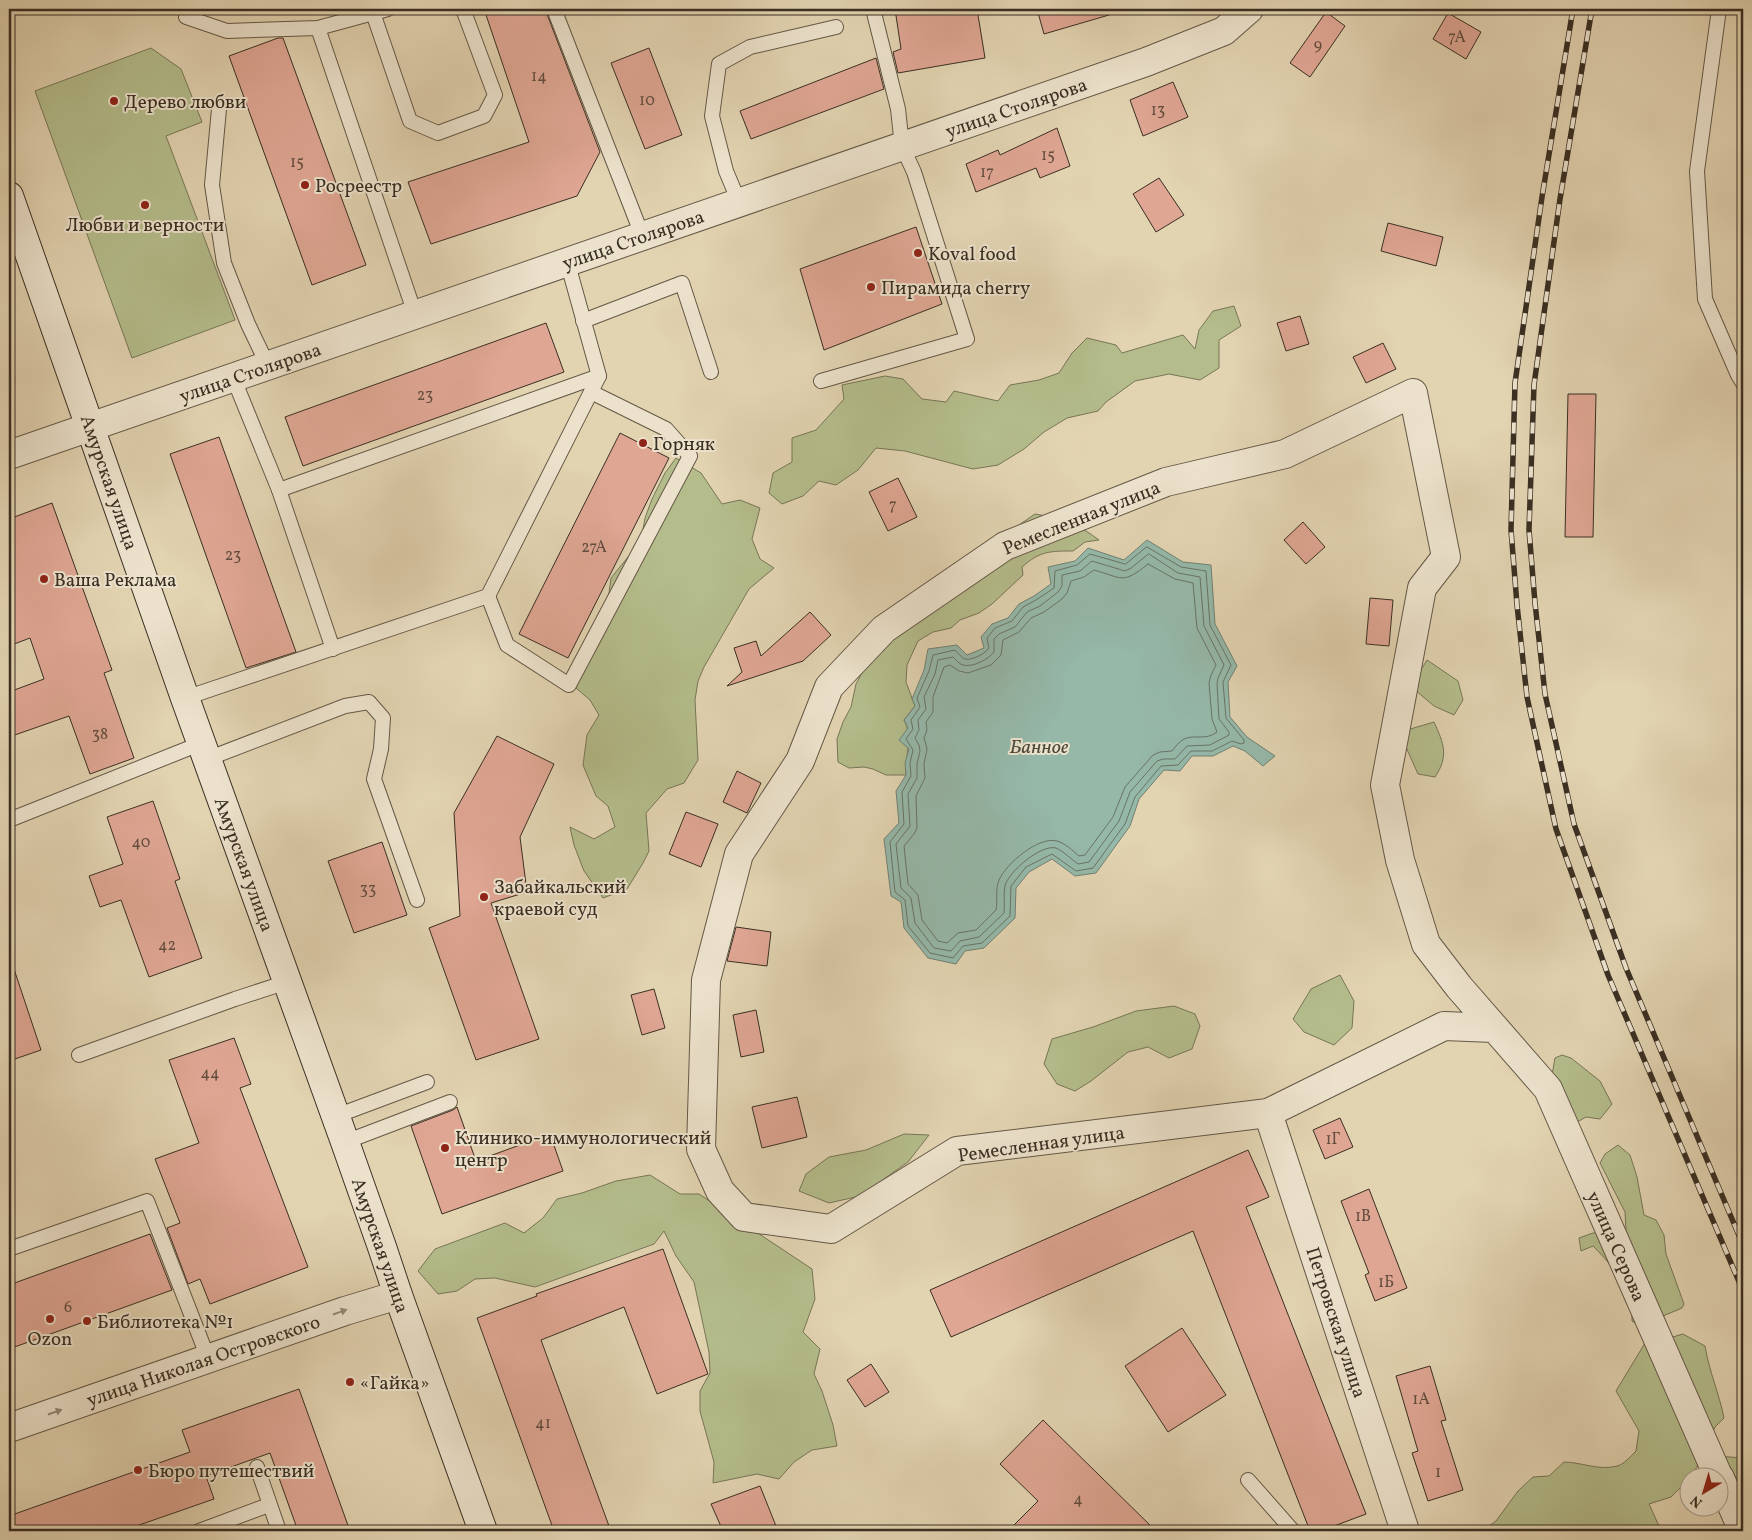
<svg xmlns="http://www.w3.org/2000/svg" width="1752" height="1540" font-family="Vollkorn,serif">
  <rect width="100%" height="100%" fill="#e2d3b1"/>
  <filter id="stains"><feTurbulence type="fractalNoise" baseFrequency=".004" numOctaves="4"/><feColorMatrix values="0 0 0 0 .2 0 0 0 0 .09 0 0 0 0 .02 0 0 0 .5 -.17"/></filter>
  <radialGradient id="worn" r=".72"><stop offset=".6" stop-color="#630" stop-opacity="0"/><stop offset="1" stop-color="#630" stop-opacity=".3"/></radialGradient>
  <g fill="#b4bc8b" stroke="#777657">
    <polygon points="151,48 181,69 202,122 166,136 235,320 132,358 35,91"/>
    <polygon points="1234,306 1241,326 1219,340 1219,368 1200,380 1169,374 1135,381 1106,402 1098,411 1067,418 1044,432 1024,449 998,465 973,469 905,451 876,448 858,470 836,485 819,481 803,496 782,504 769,493 773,473 792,462 792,438 816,430 844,399 842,385 885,376 903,379 922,399 946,402 954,391 998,401 1010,385 1039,380 1059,373 1072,353 1087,338 1116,345 1122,353 1183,335 1195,349 1199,330 1213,311"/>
    <polygon points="676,458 701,473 722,504 740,500 760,508 752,539 760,559 774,568 749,589 704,667 698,681 695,700 698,760 684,783 667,789 646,813 649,851 643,863 627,889 603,898 584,871 574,845 570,827 594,839 615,827 608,806 596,796 583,765 587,735 599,715 590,700 576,688 583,663 603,637 611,578 641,541 645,518 652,499 665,473"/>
    <path d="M1035,514C1061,518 1078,524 1099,540L1085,542L1073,551C1050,551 1040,551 1022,567L1023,575L992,604L979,613L960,620L951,628L933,632L918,641L907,665L906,682L915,706L904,720C913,737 905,756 906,775H886L873,769L864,767L849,768L838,762L837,739L843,722L851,707L856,684L870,658L1005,546L1016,527Z"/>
    <polygon points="1427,660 1458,681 1463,700 1454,715 1434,706 1415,690 1419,673"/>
    <path d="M1434,722C1444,744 1449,756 1435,777L1418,774L1405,745L1407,730Z"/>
    <polygon points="1340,975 1354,1001 1352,1028 1334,1045 1304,1032 1293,1019 1311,989"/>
    <polygon points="1174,1006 1195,1014 1200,1026 1192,1049 1169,1058 1148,1047 1128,1052 1091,1081 1075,1091 1057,1084 1044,1064 1052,1039 1093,1027 1136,1011"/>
    <polygon points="1562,1055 1571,1058 1600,1081 1612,1104 1600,1119 1586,1117 1579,1121 1568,1118 1552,1075 1555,1058"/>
    <polygon points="904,1134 929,1135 908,1162 860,1196 829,1203 799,1191 806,1174 829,1157 866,1150"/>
    <path d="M1618,1145L1630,1155L1637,1177L1644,1215L1656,1220L1664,1235L1666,1254L1684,1304L1682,1308L1663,1316L1647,1331L1632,1321C1632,1313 1632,1304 1630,1297C1623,1278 1607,1260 1593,1246L1581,1251L1579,1238L1593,1233L1626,1230L1625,1212L1600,1163L1605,1154Z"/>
    <polygon points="650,1175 680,1194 699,1194 812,1269 815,1299 803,1332 820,1349 814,1374 822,1391 833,1425 837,1446 812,1450 794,1462 779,1479 757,1474 713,1483 714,1462 700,1411 700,1391 710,1373 709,1352 694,1282 676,1256 664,1231 654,1244 535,1287 495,1278 475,1279 457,1291 438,1294 418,1271 435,1249 505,1223 524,1233 543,1218 557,1199 582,1193 616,1181"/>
    <path d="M1683,1334L1705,1346C1709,1371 1719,1393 1724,1418L1715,1427L1706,1447L1717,1456L1743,1458V1505L1701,1461L1687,1481L1671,1497L1649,1504L1659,1526L1657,1531H1482L1496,1521L1518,1491L1533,1477L1549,1476L1564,1462C1581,1462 1599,1471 1617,1466C1623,1465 1631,1456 1636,1451L1639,1431L1616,1391L1645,1343L1659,1341Z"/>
  </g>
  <polygon fill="#95b8a9" stroke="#718173" points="1147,540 1183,562 1211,565 1215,624 1237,666 1228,682 1230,717 1247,737 1275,756 1263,766 1245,751 1233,746 1213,756 1192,756 1180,771 1164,770 1139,799 1130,826 1096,873 1075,876 1052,859 1029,872 1016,888 1015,918 984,948 965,951 956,964 928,958 904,928 901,902 891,896 884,839 899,823 896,791 906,775 905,763 909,749 899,740 908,728 904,720 915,706 912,699 924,670 928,649 957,645 967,655 984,648 981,637 992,624 1008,618 1019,604 1034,596 1051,584 1048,567 1075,561 1088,548 1124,560"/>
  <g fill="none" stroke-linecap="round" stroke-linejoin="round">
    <g stroke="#687466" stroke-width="1">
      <path d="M1147,547L1181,567L1206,571L1210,625L1231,665L1223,682L1226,718L1244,740V743L1241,744L1232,741L1212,751H1191L1178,765L1161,766L1135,797L1125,824L1093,868L1076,871L1052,854L1026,867L1011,886L1010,916L982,943L963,946L953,958L930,953L908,926L905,900L895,892L890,842L904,824L902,792L911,776L910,763L913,750L906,739L913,729L911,720L920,707L917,698L929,671L933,655L955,650C958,653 962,658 965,659C972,661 986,653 989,648L987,638L995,628L1012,621L1023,607L1036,600L1054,588L1055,571L1077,565L1090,554L1125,564Z"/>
      <path d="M1149,554L1178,573L1200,577L1204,626L1224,665L1218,678L1217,684L1219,719L1229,732V735L1210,745L1187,746L1175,759H1163L1157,761L1130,792L1119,821L1089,862L1078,864C1071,859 1063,851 1056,848C1041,844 1008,872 1005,886C1003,895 1005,904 1004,913L979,937L960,941L951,951L934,948L915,923L911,898L901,888L896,844L910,826L908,794L917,778V764L920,751L919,745L915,738L919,730L918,720L926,709L924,697L935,674L938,660L953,657C956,660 959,664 963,665C972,668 989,659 994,652V639L999,634L1015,627L1027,612L1040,606L1058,592L1062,586V575L1080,571L1092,561L1125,571L1131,568Z"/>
      <path d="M1148,564L1175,579L1193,583L1197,628L1216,665L1211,675L1209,683L1212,719L1217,732C1205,741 1195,734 1184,739C1179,742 1175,747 1172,751L1160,752L1153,755L1125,787L1113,817L1085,855L1079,856C1073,851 1065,843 1057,841C1038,836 1006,864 999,880C995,889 998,901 996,910L976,930L958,933L947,943L938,941L922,920L918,895L908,884L904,846L914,834L917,828L916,796L925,778L924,764L927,749L924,738L927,730L926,722L933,712V697L944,667L950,665L959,671L968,673L991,665L1001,655L1003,640L1019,632L1031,618L1044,612L1062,599L1067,593L1071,581L1084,577L1094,570C1123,578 1122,585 1148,564Z"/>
    </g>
  </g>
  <g fill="#dfa693" stroke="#3a2f23">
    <polygon points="484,9 545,9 600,152 577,196 431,244 408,182 529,142"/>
    <polygon points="895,9 977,9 985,58 898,73 893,52 901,49"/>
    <polygon points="1037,9 1108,9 1109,15 1044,34"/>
    <polygon points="1326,12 1345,26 1310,77 1290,63"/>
    <polygon points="1448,13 1481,32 1466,59 1433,39"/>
    <polygon points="278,38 283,38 366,265 312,285 229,56"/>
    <polygon points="649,48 682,135 645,149 611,63"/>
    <polygon points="876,58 884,89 751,139 740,111"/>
    <polygon points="1173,82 1188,117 1143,136 1130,100"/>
    <polygon points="1057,128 1070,166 1040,178 1036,168 976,192 966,164 998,150 1000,155"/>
    <polygon points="1159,178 1184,215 1156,232 1133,194"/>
    <polygon points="1388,223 1443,237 1436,266 1381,251"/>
    <polygon points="916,227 942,304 824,350 800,269"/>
    <polygon points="1300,316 1309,344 1286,351 1277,323"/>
    <polygon points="546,323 564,372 303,466 285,417"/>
    <polygon points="1383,343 1396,369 1366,383 1353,357"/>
    <polygon points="1568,394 1596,394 1593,537 1565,537"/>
    <polygon points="620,433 669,458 568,658 519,634"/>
    <polygon points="219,437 296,652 246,668 170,454"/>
    <polygon points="898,478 917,517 888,531 869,492"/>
    <polygon points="52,503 112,670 104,673 134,758 90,774 69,716 9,737 9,692 44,679 30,638 9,646 9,519"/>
    <polygon points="1303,522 1325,547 1306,564 1284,540"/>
    <polygon points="1370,598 1393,600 1389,646 1366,644"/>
    <polygon points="810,612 831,635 803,661 727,686 742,672 734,648 756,641 761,656"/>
    <polygon points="497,736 554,764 520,837 527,892 491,903 539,1039 476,1060 429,928 460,916 454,813"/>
    <polygon points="737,771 761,783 747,813 723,802"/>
    <polygon points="153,801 180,879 175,881 202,958 149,977 121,900 100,907 89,876 123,864 107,817"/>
    <polygon points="686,812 718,824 701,867 669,854"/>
    <polygon points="382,842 407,915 354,933 328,861"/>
    <polygon points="736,927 771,932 767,966 727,961"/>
    <polygon points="9,966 13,966 41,1050 9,1061"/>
    <polygon points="654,989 665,1028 642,1035 631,995"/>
    <polygon points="756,1010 764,1052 741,1057 733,1015"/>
    <polygon points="234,1038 251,1084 240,1088 308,1267 210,1304 200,1279 188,1284 167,1228 180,1223 155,1159 199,1143 169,1060"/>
    <polygon points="797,1097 807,1137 762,1148 752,1107"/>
    <polygon points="457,1107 476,1161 550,1134 563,1171 442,1214 411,1126 453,1110"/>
    <polygon points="1340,1118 1353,1147 1325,1159 1313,1130"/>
    <polygon points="1248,1150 1269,1197 1246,1207 1366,1514 1321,1531 1310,1531 1193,1231 951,1337 930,1290"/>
    <polygon points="1369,1189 1407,1288 1375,1301 1365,1275 1369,1273 1341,1201"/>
    <polygon points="150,1234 172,1290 9,1349 9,1285"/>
    <polygon points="663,1249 708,1374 657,1394 624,1307 541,1340 609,1526 595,1531 554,1531 477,1318 537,1296 536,1294"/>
    <polygon points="1182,1328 1226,1395 1168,1432 1125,1366"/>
    <polygon points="871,1364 889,1392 865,1407 847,1380"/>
    <polygon points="1430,1366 1446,1420 1441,1421 1463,1490 1428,1501 1412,1453 1418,1451 1396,1376"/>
    <polygon points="299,1389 350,1531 298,1531 270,1453 206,1476 214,1499 122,1531 9,1531 9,1516 190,1452 182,1430"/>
    <polygon points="1043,1420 1156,1531 1008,1531 1038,1501 1000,1464"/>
    <polygon points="760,1486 776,1526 762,1531 723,1531 711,1504"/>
  </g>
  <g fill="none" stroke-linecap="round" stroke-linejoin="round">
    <g stroke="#645846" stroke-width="16">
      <g id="service">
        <polyline points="554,9 642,235"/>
        <polyline points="1719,9 1697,171 1705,299 1738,375 1743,383"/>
        <polyline points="373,13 410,121 438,133 484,116 495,95 463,9"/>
        <polyline points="186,17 227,31 318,28 388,9"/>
        <polyline points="318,28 415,314"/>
        <polyline points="219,109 212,185 224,263 248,324 268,366"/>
        <polyline points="739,202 726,171 712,116 719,64 750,47 836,27"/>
        <polyline points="583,321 682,283 711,372"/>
        <polyline points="233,377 279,490 333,649"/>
        <polyline points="821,381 967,339 914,172 902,146 898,109 873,9"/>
        <polyline points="279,490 599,376 567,261"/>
        <polyline points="488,596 507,645 569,685 690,456 666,429 591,392"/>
        <polyline points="185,698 488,596 599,376"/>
        <polyline points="207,759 345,706 369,702 383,718 381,749 374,779 417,900"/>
        <polyline points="9,820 202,743"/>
        <polyline points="79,1055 235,999 287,982"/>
        <polyline points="336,1116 427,1082"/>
        <polyline points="345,1142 450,1102"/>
        <polyline points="9,1249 147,1201 208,1358"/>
        <polyline points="257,1467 279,1531"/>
        <polyline points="1248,1480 1293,1531"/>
        <polyline points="199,1531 269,1505"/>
      </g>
    </g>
    <g stroke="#645846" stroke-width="30">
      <g id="minor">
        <polyline points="9,455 1146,62 1224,31 1249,9"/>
        <polyline points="1494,1028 1444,1026 1268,1113 957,1151 831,1229 744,1217 720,1191 701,1149 706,980 739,854 800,761 829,687 884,629 1005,546 1166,482 1285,454 1413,393 1446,557 1422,588 1385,785 1400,860 1426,944 1459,987 1548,1089 1719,1478"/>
        <polyline points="1268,1113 1405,1531"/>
        <polyline points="9,1428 345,1311 398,1295"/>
        <polyline points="1720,1478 1743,1531"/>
      </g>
    </g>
    <g stroke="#3a2f23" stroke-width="30">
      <polyline id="secondary" points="9,196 185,698 345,1142 382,1247 398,1295 483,1531"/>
    </g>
    <use href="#service" stroke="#ece2cc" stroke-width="14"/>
    <use href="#minor" stroke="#ece2cc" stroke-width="28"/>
    <use href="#secondary" stroke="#ece2cc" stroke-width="28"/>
    <g stroke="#3a2f23" stroke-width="5.5">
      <g id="rail">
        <polyline points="1573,9 1542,197 1515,383 1511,530 1517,605 1527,697 1556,829 1608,975 1743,1291"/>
        <polyline points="1592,9 1560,199 1534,385 1529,530 1535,603 1545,694 1574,824 1626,968 1743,1245"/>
      </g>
    </g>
    <use href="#rail" stroke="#ece2cc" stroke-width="4" stroke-dasharray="11" stroke-linecap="butt"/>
  </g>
  <defs><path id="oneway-solid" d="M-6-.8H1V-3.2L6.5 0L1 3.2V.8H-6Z" transform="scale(1.25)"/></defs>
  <g fill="#938878">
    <use href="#oneway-solid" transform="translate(340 1312) rotate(-19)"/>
    <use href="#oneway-solid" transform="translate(55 1412) rotate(-19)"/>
  </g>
  <g fill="#8f2418" stroke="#ece2cc" stroke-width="2">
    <circle cx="114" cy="101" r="5"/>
    <circle cx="305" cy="185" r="5"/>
    <circle cx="145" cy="205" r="5"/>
    <circle cx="918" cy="253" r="5"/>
    <circle cx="871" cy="287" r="5"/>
    <circle cx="643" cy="443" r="5"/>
    <circle cx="44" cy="579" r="5"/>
    <circle cx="484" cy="897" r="5"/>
    <circle cx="445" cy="1148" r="5"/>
    <circle cx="50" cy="1319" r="5"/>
    <circle cx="87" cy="1321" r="5"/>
    <circle cx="350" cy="1382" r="5"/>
    <circle cx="138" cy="1470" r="5"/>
  </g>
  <g text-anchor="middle" stroke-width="4" stroke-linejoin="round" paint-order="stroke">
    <g font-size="16" fill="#634d3f">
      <text x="1457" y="42">7А</text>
      <text x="1318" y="50">9</text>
      <text x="539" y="81">14</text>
      <text x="647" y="105">10</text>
      <text x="1158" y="115">13</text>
      <text x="1048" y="160">15</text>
      <text x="297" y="167">15</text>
      <text x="987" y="177">17</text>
      <text x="425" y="400">23</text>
      <text x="893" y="510">7</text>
      <text x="594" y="552">27А</text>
      <text x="233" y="560">23</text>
      <text x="100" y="739">38</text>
      <text x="141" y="847">40</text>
      <text x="368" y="894">33</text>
      <text x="167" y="950">42</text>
      <text x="210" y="1078">44</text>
      <text x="1333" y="1144">1Г</text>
      <text x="1363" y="1221">1В</text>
      <text x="1386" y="1287">1Б</text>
      <text x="68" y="1312">6</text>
      <text x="1421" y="1404">1А</text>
      <text x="543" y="1428">41</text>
      <text x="1438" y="1477">1</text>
      <text x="1078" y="1504">4</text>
    </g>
    <g font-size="19" fill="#3a2f23" stroke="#ece2cc" text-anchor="start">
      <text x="124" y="108">Дерево любви</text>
      <text x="315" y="192">Росреестр</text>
      <text x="145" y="231" text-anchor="middle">Любви и верности</text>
      <text x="928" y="260">Koval food</text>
      <text x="881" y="294">Пирамида cherry</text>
      <text x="653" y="450">Горняк</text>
      <text x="54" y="586">Ваша Реклама</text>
      <text x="494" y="893">Забайкальский<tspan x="494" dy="22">краевой суд</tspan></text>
      <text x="455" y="1144">Клинико-иммунологический<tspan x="455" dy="22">центр</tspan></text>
      <text x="97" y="1328">Библиотека №1</text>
      <text x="50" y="1345" text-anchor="middle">Ozon</text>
      <text x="360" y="1389">«Гайка»</text>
      <text x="148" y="1477">Бюро путешествий</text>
    </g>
    <g font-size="19" fill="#3a2f23" stroke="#ece2cc">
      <text transform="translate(1016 107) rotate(-19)" y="7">улица Столярова</text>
      <text transform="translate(633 239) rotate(-19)" y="7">улица Столярова</text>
      <text transform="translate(250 372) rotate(-19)" y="7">улица Столярова</text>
      <text transform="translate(110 482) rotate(71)" y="7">Амурская улица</text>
      <text transform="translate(1081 517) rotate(-22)" y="7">Ремесленная улица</text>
      <text transform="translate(245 864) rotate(70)" y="7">Амурская улица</text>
      <text transform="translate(1041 1143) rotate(-8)" y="7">Ремесленная улица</text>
      <text transform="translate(381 1245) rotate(71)" y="7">Амурская улица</text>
      <text transform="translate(1617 1246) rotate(66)" y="7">улица Серова</text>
      <text transform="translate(1337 1322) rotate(72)" y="7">Петровская улица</text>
      <text transform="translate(203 1360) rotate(-19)" y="7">улица Николая Островского</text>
    </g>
    <g font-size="20" font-style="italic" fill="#4c4a3e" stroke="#ece2cc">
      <text x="1039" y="753">Банное</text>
    </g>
  </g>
  <rect width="1752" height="1540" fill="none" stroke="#e2d3b1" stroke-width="30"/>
  <rect x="10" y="10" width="1732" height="1520" fill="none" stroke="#3a2f23" stroke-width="2.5"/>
  <rect x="15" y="15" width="1722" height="1510" fill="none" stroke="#3a2f23"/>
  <g transform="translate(1704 1492) rotate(218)"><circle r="24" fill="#ece2cc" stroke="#a59a88"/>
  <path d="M0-4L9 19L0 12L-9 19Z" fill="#8f2418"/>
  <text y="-8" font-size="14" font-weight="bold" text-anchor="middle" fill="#3a2f23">N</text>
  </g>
  <rect width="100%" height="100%" filter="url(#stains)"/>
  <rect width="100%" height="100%" fill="url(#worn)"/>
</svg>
